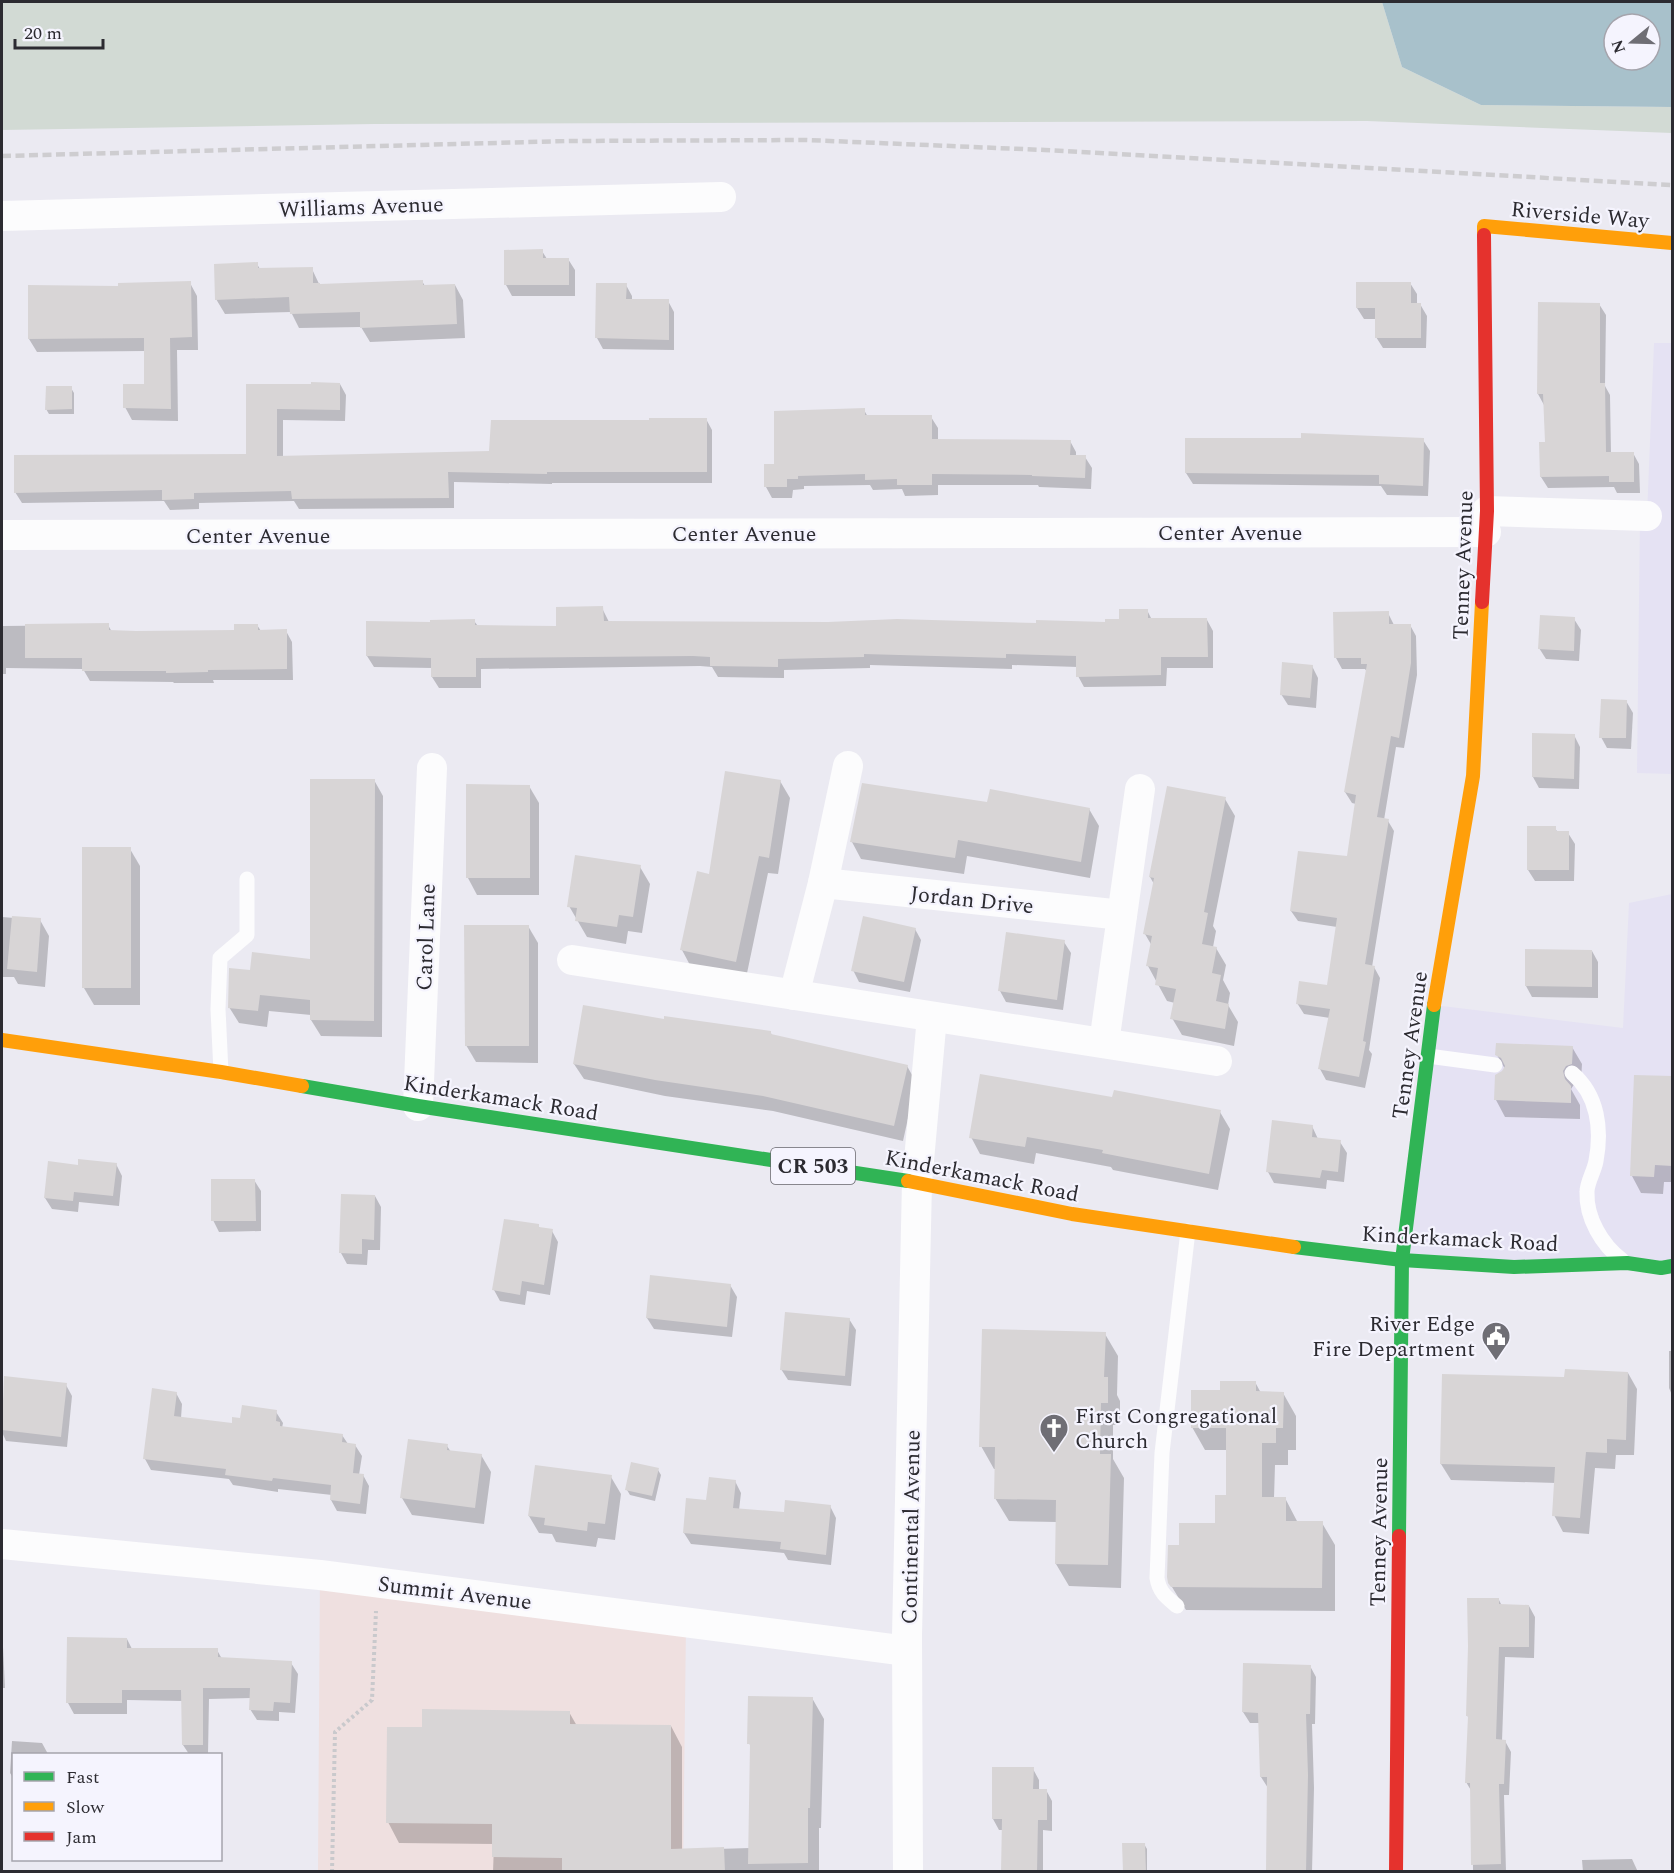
<svg xmlns="http://www.w3.org/2000/svg" width="1674" height="1873" font-family="Spectral,serif">
  <rect width="100%" height="100%" fill="#ebeaf2"/>
  <g fill="#e5e2f3">
    <polygon points="1654,343 1672,343 1672,774 1637,773 1640,516 1647,516"/>
    <polygon points="1672,894 1672,1266 1402,1260 1434,1005 1623,1028 1629,903"/>
  </g>
  <polygon fill="#efe0e0" points="320,1575 686,1622 683,1871 318,1872"/>
  <polygon fill="#d2dad4" points="2,2 1382,2 1402,67 1481,105 1672,107 1672,133 1367,121 374,124 2,130"/>
  <path fill="#a8c1cb" fill-rule="evenodd" d="M1382,2H1672V107L1481,105L1402,67ZM1614,24H1650V60H1614Z"/>
  <g fill="#0003">
    <polygon points="542,251 547,259 568,259 575,270 575,296 512,296 506,285"/>
    <polygon points="257,264 260,269 312,269 320,286 422,281 425,286 455,285 463,300 465,338 370,342 361,327 299,328 291,312 225,314 216,299"/>
    <polygon points="190,283 197,296 198,350 177,350 178,421 132,420 125,407 146,386 146,351 37,352 29,339 119,288"/>
    <polygon points="1410,283 1417,294 1417,304 1420,304 1427,316 1426,348 1383,348 1376,337 1376,319 1364,319 1357,308"/>
    <polygon points="626,285 632,296 632,300 668,301 674,312 674,350 603,349 597,338"/>
    <polygon points="1599,304 1606,315 1605,386 1610,395 1611,454 1633,453 1639,464 1640,493 1617,493 1614,487 1548,488 1541,477 1546,443 1544,405 1538,394"/>
    <polygon points="340,384 346,395 345,421 283,420 283,458 490,452 651,422 706,419 712,430 712,483 552,483 552,484 454,482 454,508 299,509 294,501 199,503 199,509 170,510 164,501 22,503 15,492 247,455 247,386"/>
    <polygon points="71,388 74,393 74,414 49,414 46,409"/>
    <polygon points="864,410 868,417 931,417 938,428 938,440 1070,441 1076,452 1076,456 1085,457 1092,468 1091,489 1039,487 1038,485 938,485 938,495 905,496 902,489 873,490 870,485 804,486 804,489 793,490 792,498 772,498 766,487 775,466"/>
    <polygon points="1423,440 1430,451 1428,496 1387,495 1381,486 1193,484 1186,473"/>
    <polygon points="602,608 609,622 1038,624 1106,623 1121,621 1147,610 1152,620 1207,620 1213,631 1213,668 1167,668 1166,686 1084,687 1078,676 1078,667 1012,665 1012,669 870,665 870,668 784,670 784,678 718,677 712,667 700,666 481,669 481,688 439,688 432,677 432,668 374,667 367,656 368,623 432,623 474,621 478,626 558,627"/>
    <polygon points="1335,613 1388,613 1394,625 1410,625 1416,636 1417,675 1404,748 1396,747 1384,820 1388,821 1394,831 1372,967 1374,967 1380,978 1369,1050 1372,1054 1365,1088 1326,1080 1320,1069 1330,1018 1304,1014 1297,1003 1328,987 1337,927 1298,921 1291,911 1348,858 1356,804 1352,803 1345,792 1367,672 1365,669 1342,669 1336,658"/>
    <polygon points="1574,619 1581,630 1579,661 1546,659 1539,648"/>
    <polygon points="108,625 112,632 235,632 257,625 261,631 286,631 292,642 293,680 213,680 214,683 174,683 173,682 90,681 83,669 6,668 6,674 2,674 2,626"/>
    <polygon points="1312,666 1318,678 1316,708 1288,705 1281,694"/>
    <polygon points="1626,701 1633,713 1631,749 1607,748 1601,737"/>
    <polygon points="1574,735 1580,747 1579,789 1539,788 1533,777"/>
    <polygon points="374,780 383,796 382,1037 321,1036 311,1020 311,1015 269,1011 267,1027 239,1023 229,1007 251,972 312,960"/>
    <polygon points="780,781 790,798 778,874 768,873 746,978 691,967 682,950 710,876"/>
    <polygon points="529,786 539,803 539,895 477,895 468,878"/>
    <polygon points="1225,799 1235,816 1213,926 1216,931 1213,947 1216,948 1226,965 1223,980 1230,993 1228,1005 1238,1022 1234,1046 1182,1035 1172,1018 1175,1003 1167,1001 1148,966 1152,946 1145,934 1154,884 1150,877"/>
    <polygon points="989,804 1089,809 1099,826 1090,878 967,856 964,874 861,859 852,842"/>
    <polygon points="1555,828 1558,833 1568,833 1575,844 1574,881 1535,881 1528,870"/>
    <polygon points="130,849 140,866 140,1005 94,1005 84,988"/>
    <polygon points="640,867 650,884 642,933 628,931 626,944 587,937 569,906"/>
    <polygon points="2,917 40,920 49,936 45,987 18,984 14,977 2,977"/>
    <polygon points="528,926 538,943 538,1063 476,1062 466,1045"/>
    <polygon points="915,929 921,940 910,992 859,982 853,970"/>
    <polygon points="1064,942 1071,953 1063,1010 1006,1002 1000,991"/>
    <polygon points="1592,951 1598,962 1598,998 1532,997 1526,986"/>
    <polygon points="665,1021 771,1033 772,1036 907,1066 916,1082 903,1141 773,1111 665,1096 584,1079 574,1064"/>
    <polygon points="1572,1047 1582,1064 1581,1080 1575,1083 1571,1089 1580,1105 1580,1119 1505,1117 1496,1100 1505,1069 1497,1055"/>
    <polygon points="1635,1076 1672,1078 1672,1182 1664,1182 1663,1194 1641,1193 1632,1176"/>
    <polygon points="1113,1099 1220,1112 1230,1129 1218,1190 1113,1170 1111,1167 1036,1153 1034,1164 980,1154 971,1137"/>
    <polygon points="1312,1126 1318,1139 1340,1142 1347,1153 1344,1182 1327,1180 1326,1189 1274,1183 1268,1172"/>
    <polygon points="116,1164 122,1176 119,1206 79,1202 78,1212 52,1209 45,1198 79,1166"/>
    <polygon points="254,1180 261,1191 261,1231 219,1232 213,1220"/>
    <polygon points="375,1196 381,1207 380,1250 368,1250 367,1265 347,1264 341,1253"/>
    <polygon points="538,1226 540,1228 552,1231 558,1242 550,1295 527,1291 525,1305 500,1301 494,1290"/>
    <polygon points="730,1285 737,1297 732,1337 654,1329 647,1318"/>
    <polygon points="849,1319 856,1330 851,1386 788,1380 781,1369"/>
    <polygon points="1105,1334 1118,1356 1117,1395 1120,1401 1120,1425 1113,1425 1113,1459 1124,1478 1121,1588 1069,1586 1056,1564 1057,1522 1009,1521 995,1498 996,1469 994,1469 981,1446"/>
    <polygon points="1669,1351 1672,1351 1672,1395 1669,1388"/>
    <polygon points="1628,1373 1637,1389 1634,1455 1616,1455 1615,1469 1595,1468 1589,1534 1563,1532 1554,1515 1556,1483 1451,1480 1441,1464 1566,1379"/>
    <polygon points="5,1378 66,1385 72,1396 67,1447 6,1441 2,1432"/>
    <polygon points="1255,1382 1261,1393 1283,1393 1296,1416 1296,1450 1288,1450 1288,1465 1275,1465 1274,1498 1285,1498 1298,1523 1322,1523 1335,1545 1335,1611 1186,1610 1172,1587 1180,1547 1216,1525 1227,1497 1227,1450 1205,1450 1192,1427 1221,1392"/>
    <polygon points="176,1393 182,1404 181,1418 233,1425 241,1420 276,1412 283,1423 282,1428 342,1435 348,1444 355,1445 362,1456 359,1475 363,1475 369,1486 366,1514 337,1511 331,1500 332,1495 278,1489 278,1492 233,1485 229,1479 151,1470 145,1459"/>
    <polygon points="447,1446 451,1452 481,1455 491,1472 484,1524 412,1515 402,1498"/>
    <polygon points="658,1470 661,1475 655,1501 630,1495 627,1490"/>
    <polygon points="611,1477 621,1494 615,1540 598,1538 596,1547 556,1542 552,1534 539,1533 529,1516"/>
    <polygon points="735,1481 741,1493 739,1510 785,1514 830,1506 836,1518 831,1565 788,1560 784,1553 691,1544 684,1533 708,1501"/>
    <polygon points="1499,1600 1502,1606 1529,1606 1535,1617 1534,1658 1505,1657 1502,1741 1505,1741 1511,1752 1509,1795 1504,1795 1506,1872 1463,1872 1463,1870 1473,1870 1472,1792 1466,1782 1469,1719 1467,1715"/>
    <polygon points="2,1626 5,1688 2,1688"/>
    <polygon points="127,1639 132,1649 217,1650 222,1659 291,1663 298,1674 295,1713 279,1712 279,1721 257,1720 250,1709 251,1698 209,1699 208,1754 189,1754 183,1745 183,1701 127,1700 127,1714 74,1714 68,1703"/>
    <polygon points="1310,1666 1316,1677 1315,1724 1312,1724 1314,1788 1312,1872 1268,1872 1268,1788 1261,1777 1260,1723 1250,1723 1243,1712"/>
    <polygon points="812,1698 824,1719 821,1828 819,1828 819,1872 493,1872 494,1844 399,1843 388,1822 424,1728 569,1712 577,1726 671,1726 682,1747 682,1850 750,1848 751,1747 749,1743"/>
    <polygon points="12,1741 42,1743 48,1754 14,1754 14,1779 10,1773"/>
    <polygon points="993,1768 1033,1769 1039,1780 1039,1790 1046,1790 1052,1801 1052,1831 1043,1830 1043,1872 1003,1872 1003,1830 999,1830 993,1819"/>
    <polygon points="1144,1844 1147,1849 1147,1872 1125,1872"/>
    <polygon points="1632,1859 1638,1872 1583,1872 1582,1860"/>
  </g>
  <g fill="#d8d5d6">
    <polygon points="543,249 543,258 569,258 569,285 504,285 504,250"/>
    <polygon points="258,262 258,268 313,267 313,283 320,283 320,284 423,280 423,285 455,284 457,324 360,328 360,312 290,314 289,297 215,300 214,264"/>
    <polygon points="191,281 192,337 170,338 171,409 123,408 123,384 144,384 144,338 28,339 28,285 118,286 118,283"/>
    <polygon points="1356,282 1411,282 1411,303 1421,303 1421,338 1375,338 1375,308 1356,308"/>
    <polygon points="596,283 627,283 626,299 669,299 669,340 595,338"/>
    <polygon points="1538,302 1600,303 1600,383 1605,383 1606,452 1634,452 1634,482 1609,482 1609,476 1540,477 1539,442 1545,442 1543,394 1537,394"/>
    <polygon points="311,382 340,383 340,410 277,409 277,456 489,451 491,420 649,420 649,418 707,418 707,472 547,472 547,474 448,472 449,498 292,499 291,491 194,493 194,499 162,500 162,490 14,493 14,455 246,454 246,384 311,384"/>
    <polygon points="46,386 72,386 72,409 45,410"/>
    <polygon points="865,408 865,415 932,415 932,439 1071,440 1070,455 1086,455 1085,478 1032,476 1032,475 932,474 932,485 897,485 897,479 865,480 865,474 798,476 798,479 787,479 787,487 764,487 764,464 774,464 774,411"/>
    <polygon points="1301,433 1424,438 1423,486 1379,484 1379,475 1185,473 1185,438 1301,438"/>
    <polygon points="603,606 604,621 828,622 897,619 1036,623 1036,620 1105,622 1105,619 1119,619 1119,609 1148,609 1148,618 1207,618 1208,657 1161,657 1161,675 1076,677 1076,656 1006,654 1006,658 864,654 864,657 778,659 778,667 710,666 710,657 693,656 476,658 476,677 431,677 431,658 366,656 366,621 430,622 430,620 475,619 475,625 556,626 556,607"/>
    <polygon points="1389,611 1389,624 1411,624 1411,663 1399,738 1391,736 1377,817 1389,819 1365,964 1375,966 1363,1041 1366,1042 1359,1077 1318,1069 1330,1009 1296,1004 1299,981 1327,985 1337,918 1290,911 1298,851 1347,856 1356,795 1344,792 1367,664 1361,664 1361,658 1334,658 1333,612"/>
    <polygon points="1540,615 1575,617 1574,651 1538,649"/>
    <polygon points="109,623 109,630 136,631 234,630 234,624 258,624 258,630 287,629 287,669 208,670 208,672 166,673 166,671 82,671 82,658 25,658 25,624"/>
    <polygon points="1282,662 1313,665 1310,698 1280,695"/>
    <polygon points="1601,699 1627,700 1626,738 1599,738"/>
    <polygon points="1532,733 1575,734 1574,779 1532,777"/>
    <polygon points="725,771 781,780 769,858 759,856 736,962 680,950 697,871 709,874"/>
    <polygon points="310,779 375,779 374,1021 310,1020 310,1000 260,995 258,1011 228,1008 229,968 250,970 252,952 310,959"/>
    <polygon points="862,783 987,802 990,789 1090,808 1081,862 958,840 955,858 850,842"/>
    <polygon points="466,784 530,785 530,878 466,878"/>
    <polygon points="1167,786 1226,797 1204,912 1208,913 1202,944 1217,947 1212,973 1221,975 1216,1001 1229,1004 1225,1029 1170,1019 1176,989 1155,985 1158,968 1146,966 1152,936 1143,934 1154,878 1149,877"/>
    <polygon points="1527,826 1556,826 1556,831 1569,831 1569,870 1527,870"/>
    <rect x="82" y="847" width="49" height="141"/>
    <polygon points="575,855 641,865 633,917 619,915 617,927 575,921 577,908 567,907"/>
    <polygon points="12,916 41,918 37,972 7,969"/>
    <polygon points="863,916 916,928 904,982 851,971"/>
    <polygon points="464,925 529,925 529,1046 465,1046"/>
    <polygon points="1006,932 1065,940 1057,1000 998,991"/>
    <polygon points="1525,949 1592,950 1592,987 1525,986"/>
    <polygon points="583,1005 664,1019 664,1016 771,1031 771,1034 908,1065 894,1126 763,1096 655,1080 573,1064"/>
    <polygon points="1496,1043 1573,1046 1572,1064 1566,1066 1563,1071 1565,1079 1571,1086 1571,1103 1494,1100 1495,1075 1502,1071 1505,1066 1501,1058 1495,1055"/>
    <polygon points="980,1074 1112,1097 1114,1090 1221,1110 1209,1174 1102,1153 1103,1150 1027,1137 1025,1147 969,1138"/>
    <polygon points="1634,1075 1672,1076 1672,1166 1655,1165 1654,1177 1630,1176"/>
    <polygon points="1272,1120 1313,1125 1312,1137 1341,1140 1338,1172 1322,1170 1320,1178 1266,1172"/>
    <polygon points="78,1159 117,1163 113,1196 74,1192 73,1201 44,1198 48,1161 78,1165"/>
    <polygon points="211,1179 255,1179 256,1221 211,1221"/>
    <polygon points="341,1194 375,1195 374,1240 362,1239 362,1254 339,1253"/>
    <polygon points="504,1219 539,1224 539,1227 553,1229 544,1285 522,1281 520,1295 492,1290"/>
    <polygon points="650,1275 731,1284 727,1327 646,1318"/>
    <polygon points="785,1312 850,1318 845,1376 780,1370"/>
    <polygon points="982,1329 1106,1332 1104,1377 1108,1377 1108,1403 1101,1403 1100,1454 1111,1454 1108,1565 1055,1564 1056,1500 994,1499 995,1447 979,1447"/>
    <polygon points="1565,1369 1628,1372 1626,1440 1607,1439 1607,1453 1586,1452 1580,1518 1552,1516 1555,1467 1440,1464 1442,1374 1564,1377"/>
    <polygon points="4,1376 67,1383 61,1437 2,1430"/>
    <polygon points="1220,1381 1256,1381 1256,1391 1284,1392 1283,1428 1276,1428 1276,1443 1262,1443 1262,1497 1286,1497 1286,1521 1323,1521 1322,1588 1171,1587 1168,1583 1167,1577 1168,1545 1179,1545 1179,1523 1215,1523 1215,1495 1226,1495 1226,1428 1191,1428 1191,1390 1220,1390"/>
    <polygon points="152,1388 177,1392 174,1416 232,1423 232,1417 240,1418 242,1405 277,1410 276,1421 280,1422 280,1426 343,1434 342,1442 356,1444 353,1473 364,1474 360,1504 330,1500 331,1485 273,1478 272,1481 225,1475 226,1469 143,1459"/>
    <polygon points="408,1439 448,1444 447,1450 482,1454 475,1508 400,1498"/>
    <polygon points="631,1462 659,1468 652,1496 625,1490"/>
    <polygon points="535,1465 612,1475 605,1524 588,1522 587,1531 544,1525 545,1518 528,1516"/>
    <polygon points="709,1477 736,1480 733,1508 784,1512 785,1500 831,1505 826,1555 780,1549 781,1542 683,1533 686,1498 706,1500"/>
    <polygon points="1467,1598 1499,1598 1499,1604 1529,1605 1529,1647 1499,1647 1496,1739 1506,1740 1504,1784 1499,1784 1501,1864 1471,1865 1470,1783 1465,1783 1468,1716 1466,1716 1468,1646"/>
    <polygon points="67,1637 127,1638 127,1648 218,1648 218,1657 292,1661 290,1703 274,1702 273,1711 249,1710 250,1688 203,1688 203,1745 182,1745 181,1690 122,1690 122,1703 66,1703"/>
    <polygon points="1243,1663 1311,1665 1310,1714 1306,1714 1308,1775 1306,1872 1266,1872 1267,1777 1260,1777 1258,1713 1242,1712"/>
    <polygon points="748,1696 813,1697 810,1808 808,1808 808,1863 748,1864 750,1744 747,1744"/>
    <polygon points="422,1709 570,1711 570,1724 671,1725 671,1849 724,1847 725,1872 562,1872 562,1858 492,1857 492,1824 386,1823 387,1727 422,1727"/>
    <polygon points="992,1767 1034,1767 1033,1789 1047,1789 1047,1820 1038,1820 1037,1872 1001,1872 1002,1819 992,1819"/>
    <polygon points="1122,1843 1145,1843 1146,1872 1123,1872"/>
  </g>
  <g fill="none" stroke-linecap="round" stroke-linejoin="round">
    <polyline stroke="#c9c9cc" stroke-width="4" stroke-dasharray="3 3" stroke-linecap="butt" points="332,1872 335,1732 372,1700 376,1611"/>
    <g stroke="#fcfcfd" stroke-width="15">
      <polyline points="1428,1056 1495,1065"/>
      <polyline points="221,1072 218,1009 220,958 247,935 247,879"/>
      <path d="M1572,1073C1598,1095 1602,1129 1596,1161C1594,1172 1587,1182 1587,1192C1586,1218 1602,1245 1622,1260"/>
      <path d="M1177,1606C1167,1598 1159,1592 1157,1578L1162,1453L1188,1231"/>
    </g>
    <g stroke="#fcfcfd" stroke-width="30">
      <polyline points="2,216 721,197"/>
      <polyline points="1487,511 1647,516"/>
      <polyline points="2,535 1486,532"/>
      <polyline points="823,883 1122,915"/>
      <polyline points="572,960 1217,1061"/>
      <polyline points="794,995 823,883 848,766"/>
      <polyline points="1104,1043 1140,789"/>
      <polyline points="418,1106 432,768"/>
      <polyline points="2,1544 320,1575 907,1651"/>
      <polyline points="908,1872 907,1636 917,1182 932,1017"/>
    </g>
    <g stroke="#30b455" stroke-width="14">
      <polyline points="302,1086 418,1106 908,1181"/>
      <polyline points="1294,1247 1402,1260 1514,1267 1627,1263 1661,1268 1672,1266"/>
      <polyline points="1399,1536 1402,1260 1434,1005"/>
    </g>
    <g stroke="#ff9f0a" stroke-width="14">
      <polyline points="1484,235 1484,226 1672,243"/>
      <polyline points="1434,1005 1473,776 1482,602"/>
      <polyline points="2,1040 221,1072 302,1086"/>
      <polyline points="908,1181 1072,1214 1294,1247"/>
    </g>
    <g stroke="#e5322d" stroke-width="14">
      <polyline points="1482,602 1487,511 1484,235"/>
      <polyline points="1396,1872 1399,1536"/>
    </g>
    <polyline stroke="#cecdd0" stroke-width="4.5" stroke-dasharray="9 4.5" stroke-linecap="butt" points="2,156 569,141 807,140 1045,150 1672,185"/>
  </g>
  <defs>
    <g id="civic-pin" transform="scale(1.5)"><path d="M0 17L-7.5 6A9.5 9.5 0 1 1 7.5 6Z" fill="#6f6e75" stroke="#f5f4fe"/><path d="M-.6-6.5H3V-4.5H.6V-3L4-1V1h2V6H-6V1h2V-1L-.6-3ZM-1.2 2.5V6h2.4V2.5Z" fill="#fff"/></g>
    <g id="church-pin" transform="scale(1.5)"><path d="M0 17L-7.5 6A9.5 9.5 0 1 1 7.5 6Z" fill="#6f6e75" stroke="#f5f4fe"/><path d="M-1.2-6h2.4v3.5h3.3v2.4h-3.3V6h-2.4V-.1h-3.3v-2.4h3.3Z" fill="#fff"/></g>
  </defs>
  <g fill-rule="evenodd">
    <use href="#civic-pin" x="1496" y="1336"/>
    <use href="#church-pin" x="1054" y="1428"/>
  </g>
  <g text-anchor="middle" stroke-width="4.5" stroke-linejoin="round" paint-order="stroke">
    <rect fill="#f5f4fe" stroke="#68676e" stroke-width="1.5" x="771" y="1148" width="84" height="36" rx="4.5"/>
    <g font-size="21" font-weight="bold" fill="#2c2b31">
      <text x="813" y="1173">CR 503</text>
    </g>
    <g font-size="22" fill="#2c2b31" stroke="#f5f4fe">
      <text transform="translate(361 206) rotate(-2)" y="8">Williams Avenue</text>
      <text transform="translate(1580 214) rotate(5)" y="8">Riverside Way</text>
      <text x="1230" y="540">Center Avenue</text>
      <text x="744" y="541">Center Avenue</text>
      <text x="258" y="543">Center Avenue</text>
      <text transform="translate(1462 565) rotate(-88)" y="8">Tenney Avenue</text>
      <text transform="translate(972 899) rotate(6)" y="8">Jordan Drive</text>
      <text transform="translate(425 937) rotate(-88)" y="8">Carol Lane</text>
      <text transform="translate(1409 1045) rotate(-82)" y="8">Tenney Avenue</text>
      <text transform="translate(501 1097) rotate(9)" y="8">Kinderkamack Road</text>
      <text transform="translate(982 1175) rotate(11)" y="8">Kinderkamack Road</text>
      <text transform="translate(1460 1238) rotate(3)" y="8">Kinderkamack Road</text>
      <text transform="translate(910 1527) rotate(-89)" y="8">Continental Avenue</text>
      <text transform="translate(1378 1532) rotate(-89)" y="8">Tenney Avenue</text>
      <text transform="translate(455 1592) rotate(7)" y="8">Summit Avenue</text>
    </g>
    <g font-size="22" fill="#2c2b31" stroke="#f5f4fe" text-anchor="end">
      <text x="1475" y="1331">River Edge<tspan x="1475" dy="25">Fire Department</tspan></text>
      <text x="1075" y="1423" text-anchor="start">First Congregational<tspan x="1075" dy="25">Church</tspan></text>
    </g>
  </g>
  <rect width="1674" height="1873" fill="none" stroke="#2c2b31" stroke-width="6"/>
  <rect x="12" y="1753" width="210" height="108" fill="#f5f4fe" stroke="#a5a4ac" stroke-width="1.5"/>
  <rect x="24" y="1772" width="30" height="9" fill="#30b455" stroke="#a5a4ac" stroke-width="1.5"/>
  <text x="66" y="1783" font-size="18" fill="#2c2b31">Fast</text>
  <rect x="24" y="1802" width="30" height="9" fill="#ff9f0a" stroke="#a5a4ac" stroke-width="1.5"/>
  <text x="66" y="1813" font-size="18" fill="#2c2b31">Slow</text>
  <rect x="24" y="1832" width="30" height="9" fill="#e5322d" stroke="#a5a4ac" stroke-width="1.5"/>
  <text x="66" y="1843" font-size="18" fill="#2c2b31">Jam</text>
  <g transform="translate(1632 42) rotate(251)"><circle r="28" fill="#f5f4fe" stroke="#a5a4ac" stroke-width="1.5"/>
  <path d="M0-4.5L10 22L0 15L-10 22Z" fill="#6f6e75"/>
  <text y="-9" font-size="16" font-weight="bold" text-anchor="middle" fill="#2c2b31">N</text>
  </g>
  <path d="M15 39v9h88v-9" fill="none" stroke="#2c2b31" stroke-width="3"/>
  <text x="24" y="39" font-size="18" fill="#2c2b31" stroke="#f5f4fe" stroke-width="4.5" paint-order="stroke">20 m</text>
</svg>
